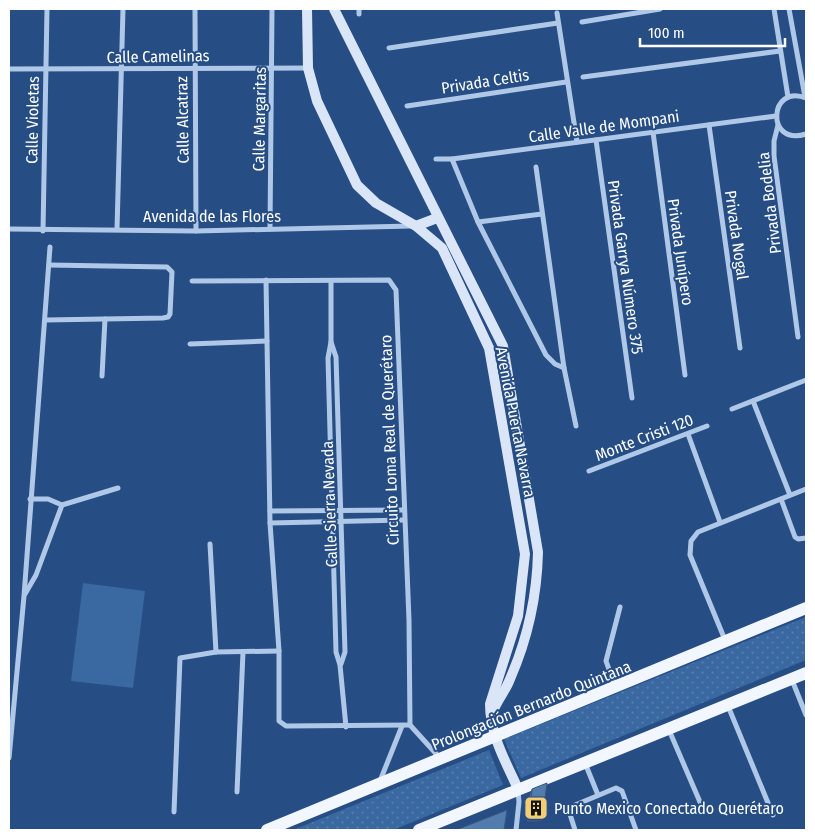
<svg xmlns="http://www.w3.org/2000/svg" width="815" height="839" font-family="'Fira Sans Condensed',sans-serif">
  <defs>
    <pattern id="grass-dots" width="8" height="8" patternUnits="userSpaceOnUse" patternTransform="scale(1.25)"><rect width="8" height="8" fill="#3a68a1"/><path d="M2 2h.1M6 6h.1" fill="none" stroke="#587faf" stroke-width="1.8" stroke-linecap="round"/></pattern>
  </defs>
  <rect width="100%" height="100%" fill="#264e85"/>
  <g fill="url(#grass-dots)">
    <polygon points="806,617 806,660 521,778 504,739"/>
    <polygon points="489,750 503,785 393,830 293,830"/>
  </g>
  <polygon fill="#3a68a1" points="83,583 145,591 133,688 71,681"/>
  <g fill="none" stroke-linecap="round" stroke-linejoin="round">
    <g stroke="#b0c8e8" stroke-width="5">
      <polyline points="195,9 196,231"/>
      <polyline points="359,9 359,14"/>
      <polyline points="774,9 788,97"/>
      <polyline points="789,9 805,97"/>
      <polyline points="557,13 577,142"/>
      <polyline points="582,22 660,9"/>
      <polyline points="389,48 558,23"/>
      <polyline points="9,69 308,68"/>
      <polyline points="583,77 780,51"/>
      <path d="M806,98C769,83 765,147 806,134"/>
      <polyline points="407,106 566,82"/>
      <polyline points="709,125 740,348"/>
      <polyline points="778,125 774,141 774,156 798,337"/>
      <polyline points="653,132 685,375"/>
      <polyline points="596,140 632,398"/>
      <polyline points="436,159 452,159 776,116"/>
      <polyline points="452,159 478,222 546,355 555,364 564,368"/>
      <polyline points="536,167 564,368 576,426"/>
      <polyline points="478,222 542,214"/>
      <polyline points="9,229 196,231 411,226"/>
      <polyline points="117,229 123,9"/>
      <polyline points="270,229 272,9"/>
      <polyline points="43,231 47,9"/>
      <polyline points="266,280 270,523 279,651 279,721 286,726 410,725"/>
      <polyline points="192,281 389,280 396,290 409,620 410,725 439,757"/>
      <polyline points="331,281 331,342 328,358 336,652 340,665 346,727"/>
      <polyline points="46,320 163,318 168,317 170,314 172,272 167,267 49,265"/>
      <polyline points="331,342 336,357 345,652 341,664"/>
      <polyline points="190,344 267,341"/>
      <polyline points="102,376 105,319"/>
      <polyline points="753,401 790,495"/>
      <polyline points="732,409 806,380"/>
      <polyline points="688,434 720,522"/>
      <polyline points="589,471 707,426"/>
      <polyline points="30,499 48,499 62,505 118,488"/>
      <polyline points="781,499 795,537 798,539 806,538"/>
      <polyline points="270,511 403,510"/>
      <polyline points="270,523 404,520"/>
      <polyline points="210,544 216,652"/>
      <polyline points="25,594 36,575 62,505"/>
      <polyline points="725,640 690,555 691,541 698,532 806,489"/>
      <polyline points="792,680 806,715"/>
      <polyline points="615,686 606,661 620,607"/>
      <polyline points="728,706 773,815"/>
      <polyline points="669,730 703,809"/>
      <polyline points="9,758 24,596 50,247"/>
      <polyline points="585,763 598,795"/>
      <polyline points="380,781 402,726"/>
      <polyline points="237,792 243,652"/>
      <polyline points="174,812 180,658 216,652 279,651"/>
      <polyline points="516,830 519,802 518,790"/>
      <polyline points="575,830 568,808 616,788 622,791 636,830"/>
    </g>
    <g stroke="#dae6f7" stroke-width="10">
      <path d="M307,9L308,68L317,101L357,185L376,203L416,226L442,248L489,348L525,554L518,616L490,704C490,735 506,762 518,789"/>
      <path d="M334,9L503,346L538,552C537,596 528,638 510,679C506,690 498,699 494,709"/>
      <polyline points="416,226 437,218"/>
    </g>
    <g stroke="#f2f6fe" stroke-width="12">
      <polyline points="267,830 806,608"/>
      <polyline points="419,830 806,673"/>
    </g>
  </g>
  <polygon fill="#476a96" points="532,789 543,814 541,821 527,822 530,795"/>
  <polygon fill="#39567a" points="543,814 541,821 527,822 530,815"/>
  <g fill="#527bae" stroke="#39567a">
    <polygon points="547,783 543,814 530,815 532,789"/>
    <polygon points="507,810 504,830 456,830"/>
  </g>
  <defs>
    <g id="building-square" transform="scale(1.25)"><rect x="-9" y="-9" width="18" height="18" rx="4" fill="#f1ce75" stroke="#264e85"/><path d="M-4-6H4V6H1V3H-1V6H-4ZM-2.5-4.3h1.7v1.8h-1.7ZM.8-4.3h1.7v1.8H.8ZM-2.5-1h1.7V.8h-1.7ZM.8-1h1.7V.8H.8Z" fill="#111"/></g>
  </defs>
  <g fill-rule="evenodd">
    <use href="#building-square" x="536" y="808"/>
  </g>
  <g text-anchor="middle" stroke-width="4" stroke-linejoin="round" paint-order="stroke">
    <g font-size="16" fill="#fff" stroke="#264e85">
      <text transform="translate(158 56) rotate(-1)" y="6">Calle Camelinas</text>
      <text transform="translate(485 81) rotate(-9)" y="6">Privada Celtis</text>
      <text transform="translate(259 119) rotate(-89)" y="6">Calle Margaritas</text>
      <text transform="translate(32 120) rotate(-89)" y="6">Calle Violetas</text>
      <text transform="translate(182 120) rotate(-91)" y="6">Calle Alcatraz</text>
      <text transform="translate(604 126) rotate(-8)" y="6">Calle Valle de Mompani</text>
      <text transform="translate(769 203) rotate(-97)" y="6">Privada Bodelia</text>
      <text x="212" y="222">Avenida de las Flores</text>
      <text transform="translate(737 235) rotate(82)" y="6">Privada Nogal</text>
      <text transform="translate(681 252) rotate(82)" y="6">Privada Junípero</text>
      <text transform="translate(626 267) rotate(82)" y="6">Privada Garrya Número 375</text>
      <text transform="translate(516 422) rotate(79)" y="6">Avenida Puerta Navarra</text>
      <text transform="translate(644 437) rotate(-21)" y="6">Monte Cristi 120</text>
      <text transform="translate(389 440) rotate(-92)" y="6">Circuito Loma Real de Querétaro</text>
      <text transform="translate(329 504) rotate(-92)" y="6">Calle Sierra Nevada</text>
      <text transform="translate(531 705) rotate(-22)" y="6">Prolongación Bernardo Quintana</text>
    </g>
    <g font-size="16" fill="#fff" stroke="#264e85" text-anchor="start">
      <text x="554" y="814">Punto Mexico Conectado Querétaro</text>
    </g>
  </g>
  <rect width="815" height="839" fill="none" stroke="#ffffff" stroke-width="20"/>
  <path d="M640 38v8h145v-8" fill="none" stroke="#ffffff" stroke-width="2.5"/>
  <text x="648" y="38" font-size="15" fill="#ffffff" stroke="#264e85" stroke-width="4" paint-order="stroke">100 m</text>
</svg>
